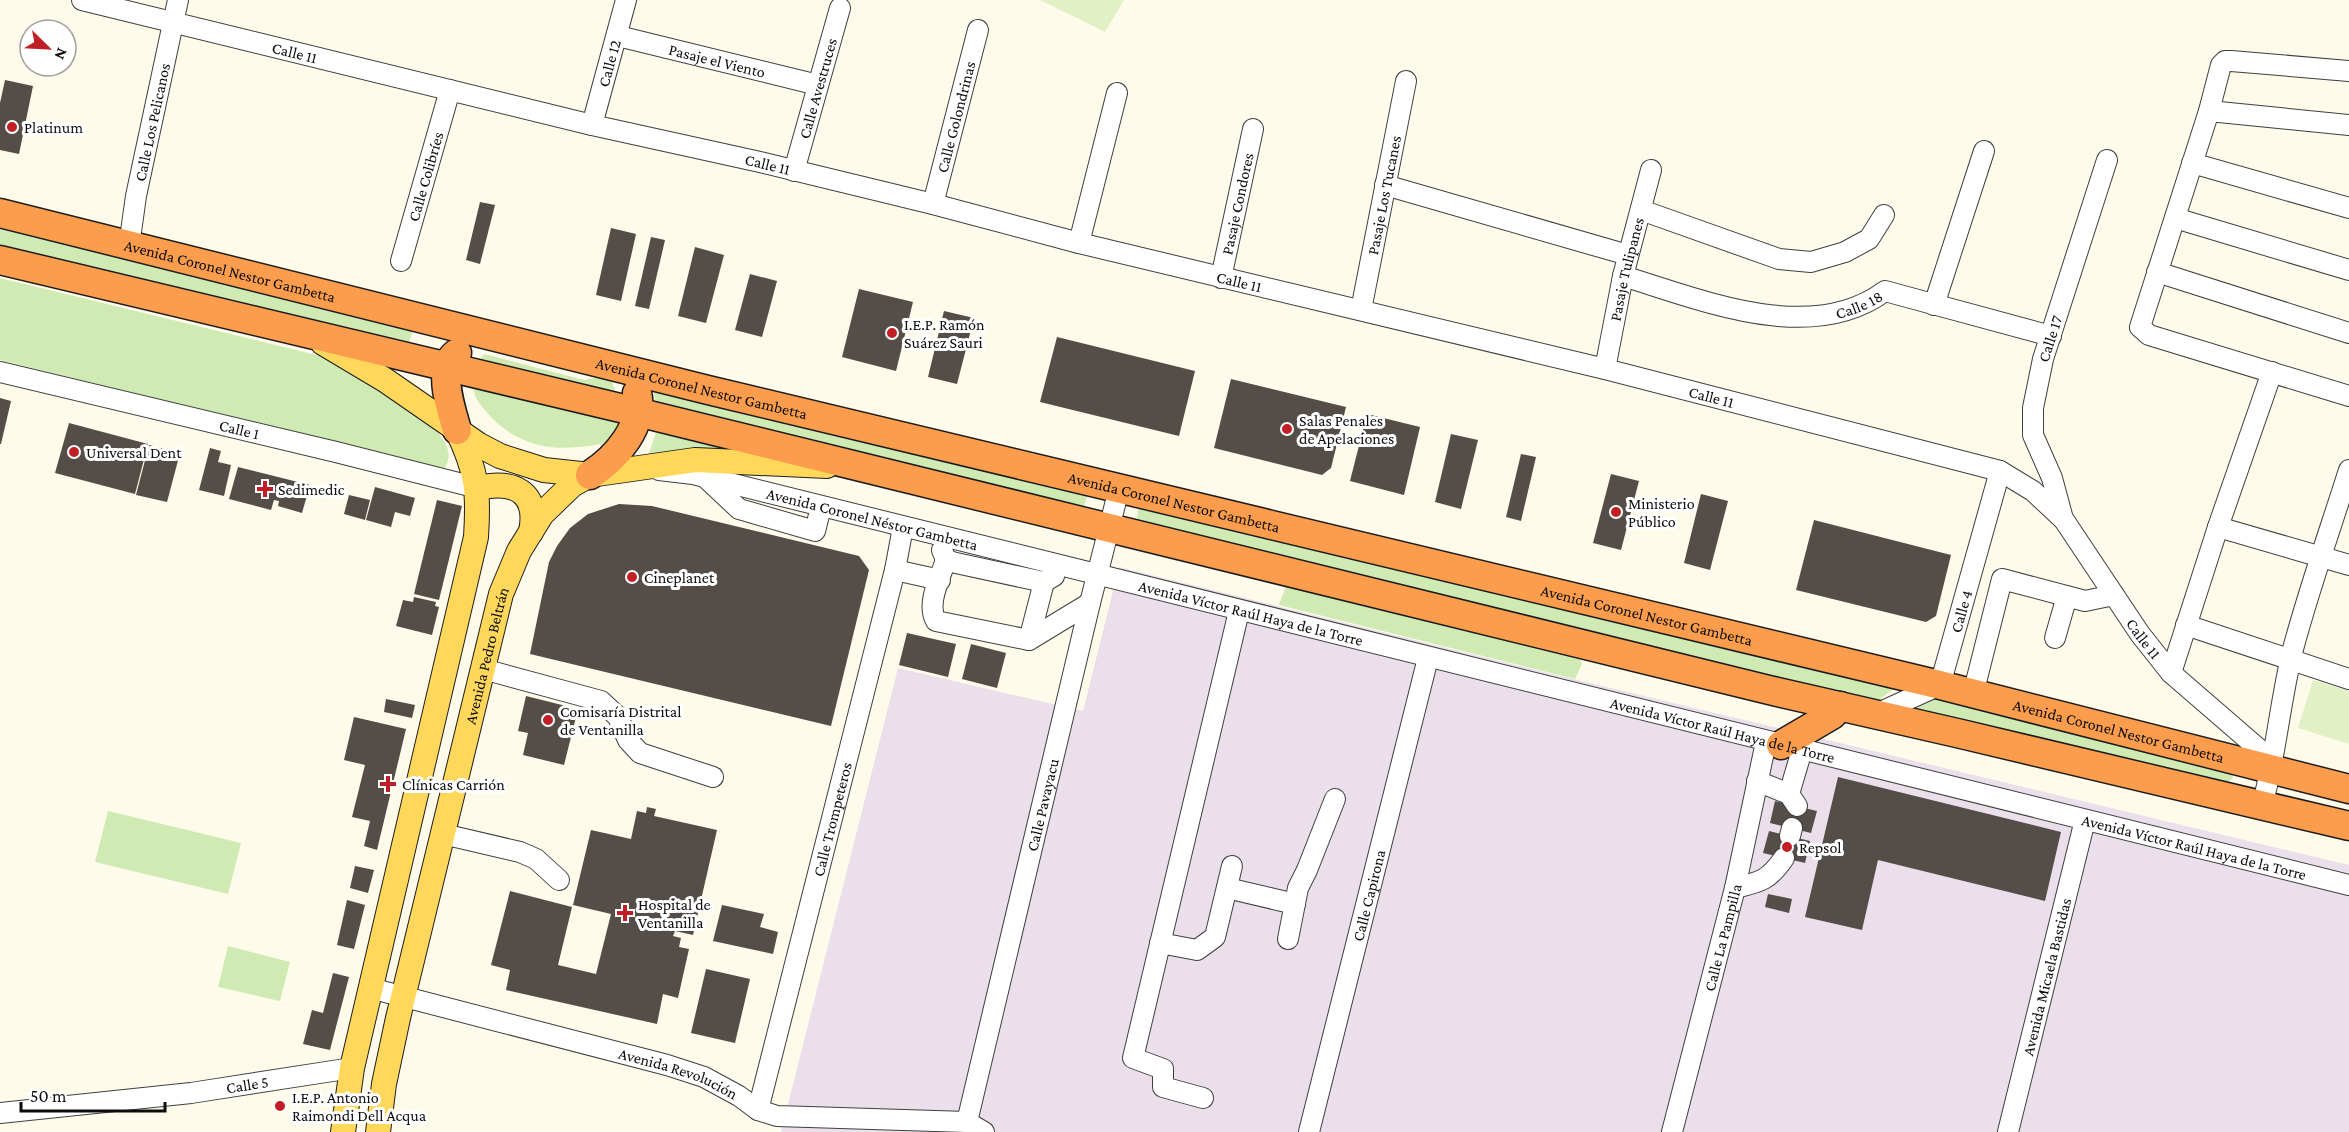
<svg xmlns="http://www.w3.org/2000/svg" width="2349" height="1132" font-family="'Crimson Pro',serif">
  <rect width="100%" height="100%" fill="#fffbea"/>
  <polygon fill="#eadfeb" points="1119,567 1569,678 2349,865 2349,1132 781,1132 898,668 1083,711"/>
  <g fill="#cfebb3">
    <polygon points="0,226 413,330 408,346 0,247"/>
    <path d="M0,278L333,359L433,427C444,439 455,453 444,469L0,360Z"/>
    <polygon points="484,354 584,380 611,375 616,398 478,363"/>
    <path d="M474,382L621,418C618,426 614,436 606,441C600,446 587,446 579,447C542,451 509,440 485,410C477,401 472,394 474,382Z"/>
    <polygon points="652,386 1083,490 1087,496 1084,506 1078,510 657,407"/>
    <polygon points="658,427 752,451 648,456"/>
    <polygon points="1145,506 1896,687 1875,703 1141,525 1137,518 1138,510"/>
    <polygon points="1286,586 1581,660 1582,664 1575,679 1279,605"/>
    <polygon points="1924,695 2232,773 2233,778 2228,782 2164,766 2135,764 1911,710"/>
    <polygon points="108,811 241,843 228,894 95,862"/>
    <polygon points="228,946 290,962 280,1001 218,987"/>
  </g>
  <g fill="#e2f1c5">
    <polygon points="1040,0 1124,0 1105,32"/>
    <polygon points="2313,680 2349,691 2349,744 2298,728"/>
  </g>
  <g fill="#554d48">
    <polygon points="5,80 33,86 19,154 0,150 0,103"/>
    <polygon points="480,202 495,205 480,264 466,260"/>
    <polygon points="611,228 636,234 621,301 596,295"/>
    <polygon points="651,237 665,240 649,309 635,306"/>
    <polygon points="695,247 724,255 706,323 678,316"/>
    <polygon points="750,274 777,281 762,337 735,330"/>
    <polygon points="859,289 913,302 896,371 842,357"/>
    <polygon points="944,311 974,318 957,384 928,377"/>
    <polygon points="1057,337 1195,371 1179,436 1040,402"/>
    <polygon points="1231,379 1346,407 1331,468 1322,475 1214,448"/>
    <polygon points="0,398 11,401 1,444 0,444"/>
    <polygon points="1367,414 1420,427 1404,495 1350,481"/>
    <polygon points="69,423 148,444 135,494 55,473"/>
    <polygon points="1451,434 1478,440 1461,509 1435,502"/>
    <polygon points="149,445 180,453 167,502 136,495"/>
    <polygon points="210,448 221,451 218,462 231,465 224,496 199,490"/>
    <polygon points="1521,454 1536,457 1521,521 1506,517"/>
    <polygon points="238,467 310,485 302,513 278,506 279,501 274,500 271,510 229,499"/>
    <polygon points="1611,474 1639,481 1621,550 1593,543"/>
    <polygon points="375,487 415,498 410,516 395,512 391,527 366,520"/>
    <polygon points="1701,494 1728,501 1710,570 1684,563"/>
    <polygon points="349,495 370,500 365,520 344,514"/>
    <polygon points="437,500 462,506 439,600 414,594"/>
    <polygon points="619,504 652,506 859,556 869,570 831,726 530,654 549,562 557,546 570,528 588,514"/>
    <polygon points="1814,520 1951,555 1936,616 1926,622 1796,590"/>
    <polygon points="414,597 436,602 435,606 439,607 432,635 396,626 403,600 413,602"/>
    <polygon points="907,633 956,644 948,677 899,665"/>
    <polygon points="971,644 1006,653 997,688 962,679"/>
    <polygon points="526,696 578,709 564,765 523,755 528,733 518,731"/>
    <polygon points="386,699 415,705 412,718 384,712"/>
    <polygon points="354,717 406,729 377,850 364,846 370,821 352,817 365,765 344,760"/>
    <polygon points="1838,777 2061,832 2045,901 1878,860 1862,930 1805,917"/>
    <polygon points="1775,801 1817,811 1811,833 1770,823"/>
    <polygon points="647,807 656,809 654,816 717,830 693,935 675,931 673,936 681,938 679,947 689,949 678,998 663,994 657,1024 506,990 510,970 491,965 510,891 572,907 558,965 596,974 611,914 573,905 591,830 631,839 637,811 646,813"/>
    <polygon points="1769,831 1810,841 1805,863 1763,853"/>
    <polygon points="355,866 374,870 368,893 350,888"/>
    <polygon points="1768,894 1792,899 1789,913 1765,907"/>
    <polygon points="347,900 365,905 354,949 337,945"/>
    <polygon points="722,905 764,914 760,927 778,932 773,954 713,941"/>
    <polygon points="706,969 750,979 735,1043 691,1033"/>
    <polygon points="333,973 349,977 330,1050 303,1044 312,1010 323,1013"/>
  </g>
  <g fill="none" stroke-linecap="round" stroke-linejoin="round">
    <g stroke="#3f3f3f" stroke-width="22">
      <g id="minor">
        <path id="s1" d="M82,0L592,125L760,162L933,204L1079,243L1605,369L2000,471L2033,491L2064,520L2140,634L2171,673L2260,750L2272,768"/>
        <path id="s2" d="M618,36L818,85"/>
        <polyline points="2349,71 2231,61 2225,61 2221,65 2209,111 2140,327 2149,335 2349,396"/>
        <polyline points="2209,111 2349,125"/>
        <path id="s3" d="M592,125L626,0"/>
        <polyline points="2192,163 2349,208"/>
        <path id="s4" d="M794,171L840,8"/>
        <polyline points="1385,185 1628,255"/>
        <path id="s5" d="M933,204L978,30"/>
        <polyline points="1641,210 1779,259 1811,262 1845,252 1869,239 1884,215"/>
        <polyline points="2175,218 2349,270"/>
        <polyline points="1079,243 1117,93"/>
        <path id="s6" d="M129,246L136,196L178,0"/>
        <path id="s7" d="M401,261L450,90"/>
        <polyline points="2157,272 2349,333"/>
        <path id="s8" d="M1623,276C1702,300 1811,346 1885,291L2051,336"/>
        <path id="s9" d="M1221,278L1253,129"/>
        <polyline points="1934,305 1984,151"/>
        <path id="s10" d="M1361,310L1406,81"/>
        <path id="s11" d="M1605,369L1623,276L1651,170"/>
        <path id="s12" d="M0,372L336,452L478,488"/>
        <path id="s13" d="M659,470L693,474L2349,885"/>
        <polyline points="707,479 739,509 815,531 821,507"/>
        <path id="s14" d="M2063,519L2052,478L2033,435V408L2043,359L2107,160"/>
        <polyline points="2218,527 2349,565"/>
        <polyline points="942,550 946,560 956,563 1044,582 1054,576"/>
        <path d="M946,560C940,578 926,604 936,621L1029,640L1044,582"/>
        <polyline points="895,570 940,580"/>
        <polyline points="2186,625 2349,679"/>
        <polyline points="2055,638 2067,596"/>
        <polyline points="1029,640 1090,603"/>
        <polyline points="483,669 601,701 618,717 628,740 640,753 713,777"/>
        <polyline points="2171,673 2218,527 2272,372"/>
        <polyline points="1973,694 2002,579 2085,601 2114,595"/>
        <path id="s15" d="M1876,714L1940,685L2000,471"/>
        <polyline points="1757,781 1789,794 1797,806"/>
        <polyline points="1789,794 1802,750"/>
        <path d="M2262,806C2276,755 2280,701 2293,649C2309,589 2330,530 2349,470"/>
        <polyline points="443,834 520,852 536,859 559,880"/>
        <polyline points="1790,836 1792,828"/>
        <polyline points="1227,888 1295,904"/>
        <path d="M1735,888C1761,882 1769,880 1784,858"/>
        <polyline points="1288,939 1298,888 1307,870 1335,799"/>
        <polyline points="1160,943 1197,950 1215,937 1232,866"/>
        <path id="s16" d="M370,988L667,1065L704,1077L739,1096L758,1110L777,1116L967,1122L984,1132"/>
        <polyline points="1203,1098 1163,1087 1163,1069 1133,1058 1239,611"/>
        <path id="s17" d="M758,1110L895,570L903,527"/>
        <path id="s18" d="M0,1113L191,1093L352,1068"/>
        <path id="s19" d="M967,1122L1090,603L1119,489"/>
        <path id="s20" d="M1309,1132L1428,658"/>
        <path id="s21" d="M1672,1132L1735,888L1766,742"/>
        <path id="s22" d="M2008,1132L2085,820"/>
      </g>
    </g>
    <g stroke="#1d1d1d" stroke-width="26">
      <g id="major">
        <polyline points="323,343 385,380 479,445 500,456 544,470 590,475"/>
        <path d="M478,488C513,480 539,491 531,532"/>
        <path d="M343,1132L352,1068L476,537C479,492 477,471 457,430"/>
        <path id="s23" d="M378,1132L384,1084L398,1018L501,594L519,551L542,514L572,485L590,475L695,460L827,466"/>
      </g>
    </g>
    <g stroke="#1d1d1d" stroke-width="31">
      <g id="highway">
        <path id="s24" d="M0,213L708,390L1940,685L2349,789"/>
        <polyline points="0,260 637,412 1769,690 1957,733 2349,826"/>
        <path d="M457,430C451,409 436,368 457,353"/>
        <path d="M590,475C616,458 645,426 637,393"/>
        <polyline points="1781,745 1832,715 1840,706"/>
      </g>
    </g>
    <use href="#minor" stroke="#fff" stroke-width="20"/>
    <use href="#major" stroke="#ffd85b" stroke-width="24"/>
    <use href="#highway" stroke="#fb9d4c" stroke-width="28"/>
  </g>
  <g fill="#c11e25" stroke="#fff" stroke-width="2">
    <circle cx="12" cy="127" r="6"/>
    <circle cx="892" cy="333" r="6"/>
    <circle cx="1287" cy="429" r="6"/>
    <circle cx="74" cy="452" r="6"/>
    <path d="M262 480h6v6h6v6h-6v6h-6v-6h-6v-6h6z"/>
    <circle cx="1616" cy="512" r="6"/>
    <circle cx="632" cy="577" r="6"/>
    <circle cx="548" cy="720" r="6"/>
    <path d="M385 775h6v6h6v6h-6v6h-6v-6h-6v-6h6z"/>
    <circle cx="1787" cy="847" r="6"/>
    <path d="M622 904h6v6h6v6h-6v6h-6v-6h-6v-6h6z"/>
    <circle cx="280" cy="1106" r="6"/>
  </g>
  <g text-anchor="middle" stroke-width="6" stroke-linejoin="round" paint-order="stroke">
    <g font-size="16" fill="#0c0c0c" stroke="#fff">
      <text dy="6" stroke="none"><textPath href="#s1" startOffset="219">Calle 11</textPath></text>
      <text dy="6" stroke="none"><textPath href="#s2" startOffset="102">Pasaje el Viento</textPath></text>
      <text dy="6" stroke="none"><textPath href="#s3" startOffset="64">Calle 12</textPath></text>
      <text dy="6" stroke="none"><textPath href="#s4" startOffset="86">Calle Avestruces</textPath></text>
      <text dy="6" stroke="none"><textPath href="#s5" startOffset="90">Calle Golondrinas</textPath></text>
      <text dy="6" stroke="none"><textPath href="#s6" startOffset="126">Calle Los Pelicanos</textPath></text>
      <text dy="6" stroke="none"><textPath href="#s1" startOffset="705">Calle 11</textPath></text>
      <text dy="6" stroke="none"><textPath href="#s7" startOffset="88">Calle Colibríes</textPath></text>
      <text dy="6" stroke="none"><textPath href="#s10" startOffset="117">Pasaje Los Tucanes</textPath></text>
      <text dy="6" stroke="none"><textPath href="#s9" startOffset="76">Pasaje Condores</textPath></text>
      <text dy="6" stroke="none"><textPath href="#s11" startOffset="102">Pasaje Tulipanes</textPath></text>
      <text dy="6" stroke="none"><textPath href="#s24" startOffset="237">Avenida Coronel Nestor Gambetta</textPath></text>
      <text dy="6" stroke="none"><textPath href="#s1" startOffset="1191">Calle 11</textPath></text>
      <text dy="6" stroke="none"><textPath href="#s8" startOffset="243">Calle 18</textPath></text>
      <text dy="6" stroke="none"><textPath href="#s14" startOffset="188">Calle 17</textPath></text>
      <text dy="6" stroke="none"><textPath href="#s24" startOffset="723">Avenida Coronel Nestor Gambetta</textPath></text>
      <text dy="6" stroke="none"><textPath href="#s1" startOffset="1677">Calle 11</textPath></text>
      <text dy="6" stroke="none"><textPath href="#s12" startOffset="246">Calle 1</textPath></text>
      <text dy="6" stroke="none"><textPath href="#s24" startOffset="1209">Avenida Coronel Nestor Gambetta</textPath></text>
      <text dy="6" stroke="none"><textPath href="#s13" startOffset="219">Avenida Coronel Néstor Gambetta</textPath></text>
      <text dy="6" stroke="none"><textPath href="#s15" startOffset="147">Calle 4</textPath></text>
      <text dy="6" stroke="none"><textPath href="#s13" startOffset="609">Avenida Víctor Raúl Haya de la Torre</textPath></text>
      <text dy="6" stroke="none"><textPath href="#s24" startOffset="1695">Avenida Coronel Nestor Gambetta</textPath></text>
      <text dy="6" stroke="none"><textPath href="#s1" startOffset="2199">Calle 11</textPath></text>
      <text dy="6" stroke="none"><textPath href="#s23" startOffset="489">Avenida Pedro Beltrán</textPath></text>
      <text dy="6" stroke="none"><textPath href="#s24" startOffset="2181">Avenida Coronel Nestor Gambetta</textPath></text>
      <text dy="6" stroke="none"><textPath href="#s13" startOffset="1095">Avenida Víctor Raúl Haya de la Torre</textPath></text>
      <text dy="6" stroke="none"><textPath href="#s19" startOffset="326">Calle Pavayacu</textPath></text>
      <text dy="6" stroke="none"><textPath href="#s17" startOffset="300">Calle Trompeteros</textPath></text>
      <text dy="6" stroke="none"><textPath href="#s13" startOffset="1581">Avenida Víctor Raúl Haya de la Torre</textPath></text>
      <text dy="6" stroke="none"><textPath href="#s20" startOffset="244">Calle Capirona</textPath></text>
      <text dy="6" stroke="none"><textPath href="#s21" startOffset="201">Calle La Pampilla</textPath></text>
      <text dy="6" stroke="none"><textPath href="#s22" startOffset="160">Avenida Micaela Bastidas</textPath></text>
      <text dy="6" stroke="none"><textPath href="#s16" startOffset="320">Avenida Revolución</textPath></text>
      <text dy="6" stroke="none"><textPath href="#s18" startOffset="249">Calle 5</textPath></text>
    </g>
    <g font-size="16" fill="#0c0c0c" stroke="#fff" text-anchor="start">
      <text x="24" y="133">Platinum</text>
      <text x="904" y="330">I.E.P. Ramón<tspan x="904" dy="18">Suárez Sauri</tspan></text>
      <text x="1299" y="426">Salas Penales<tspan x="1299" dy="18">de Apelaciones</tspan></text>
      <text x="86" y="458">Universal Dent</text>
      <text x="278" y="495">Sedimedic</text>
      <text x="1628" y="509">Ministerio<tspan x="1628" dy="18">Público</tspan></text>
      <text x="644" y="583">Cineplanet</text>
      <text x="560" y="717">Comisaría Distrital<tspan x="560" dy="18">de Ventanilla</tspan></text>
      <text x="402" y="790">Clínicas Carrión</text>
      <text x="1799" y="853">Repsol</text>
      <text x="638" y="910">Hospital de<tspan x="638" dy="18">Ventanilla</tspan></text>
      <text x="292" y="1103">I.E.P. Antonio<tspan x="292" dy="18">Raimondi Dell Acqua</tspan></text>
    </g>
  </g>
  <g transform="translate(48 48) rotate(114)"><circle r="28" fill="#ffffff" stroke="#9e9e9e" stroke-width="1.5"/>
  <path d="M0-4.5L10 22L0 15L-10 22Z" fill="#c11e25"/>
  <text y="-9" font-size="16" font-weight="bold" text-anchor="middle" fill="#0c0c0c">N</text>
  </g>
  <path d="M21 1102v9h144v-9" fill="none" stroke="#0c0c0c" stroke-width="3"/>
  <text x="30" y="1102" font-size="18" fill="#0c0c0c" stroke="#ffffff" stroke-width="4.5" paint-order="stroke">50 m</text>
</svg>
